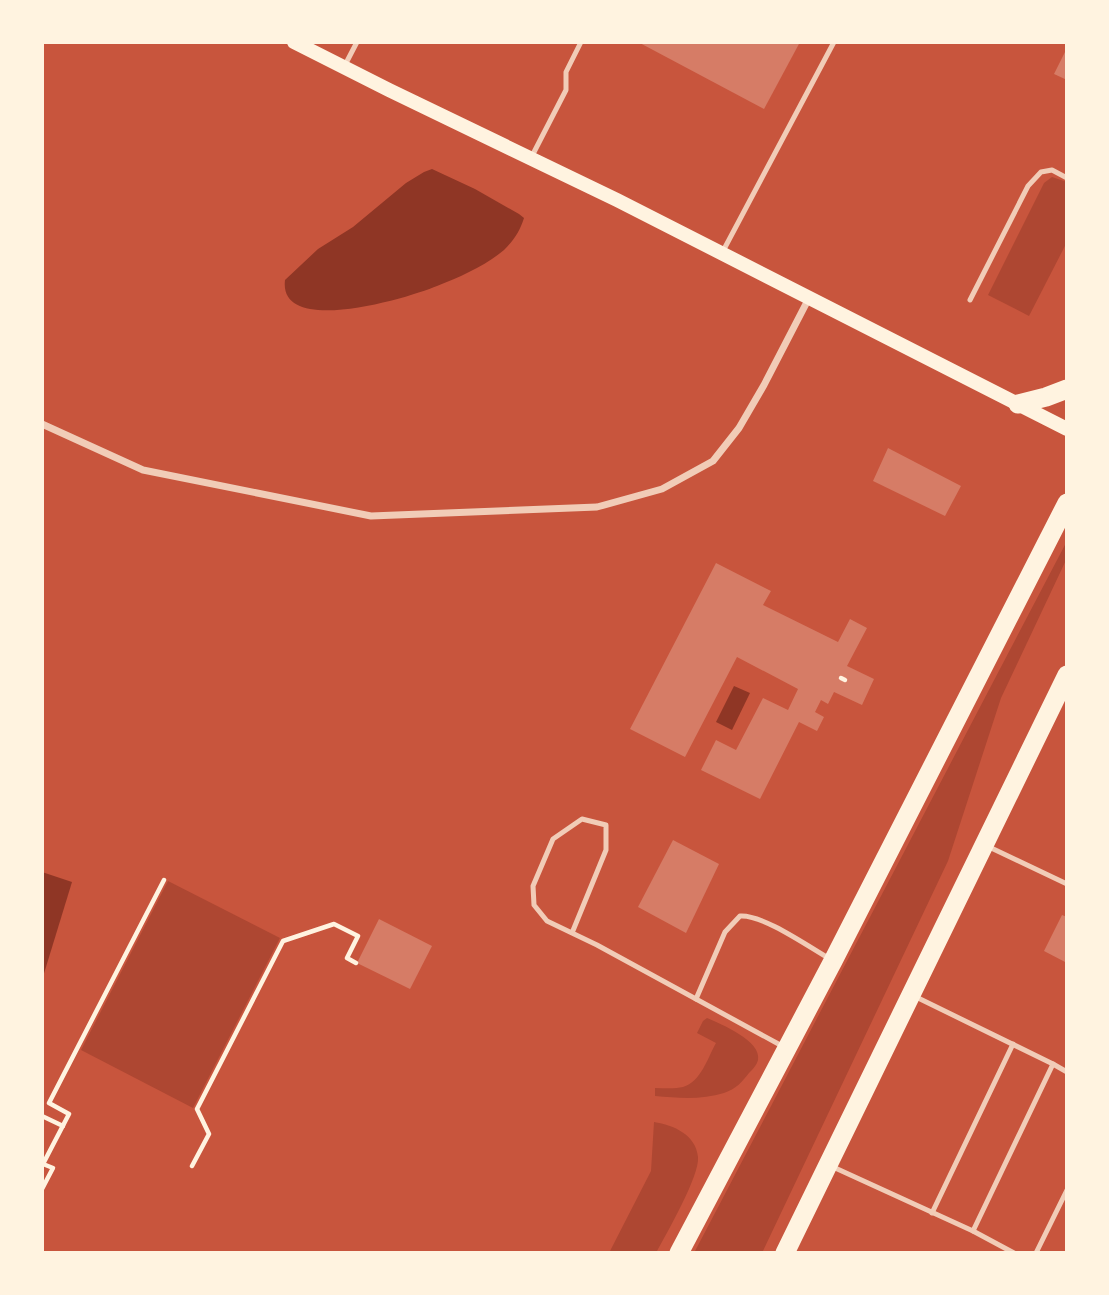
<svg xmlns="http://www.w3.org/2000/svg" width="1109" height="1295" font-family="Cabin,sans-serif">
  <rect width="100%" height="100%" fill="#c8553d"/>
  <g fill="#ae4732">
    <polygon points="1052,177 1067,182 1067,242 1029,316 988,295 1044,183"/>
    <polygon points="1067,541 1067,558 1001,698 948,861 762,1253 694,1253"/>
    <polygon points="168,881 280,938 193,1108 81,1050"/>
    <path d="M707,1018C721,1024 762,1041 758,1060C757,1065 752,1070 749,1073C742,1082 736,1089 724,1093C702,1100 678,1098 655,1096V1088C664,1088 675,1089 683,1087C701,1082 708,1057 716,1043L697,1033L703,1021Z"/>
    <path d="M654,1122C674,1125 696,1135 698,1157C700,1176 666,1234 656,1253H609L651,1171Z"/>
  </g>
  <g fill="#8f3625">
    <path d="M432,169L475,189L519,214L524,218C520,231 514,240 504,250C485,266 460,277 437,286C411,297 278,338 285,280L318,249L353,227L406,183L424,172Z"/>
    <polygon points="734,686 750,693 732,730 716,722"/>
    <polygon points="42,872 72,882 42,980"/>
  </g>
  <g fill="#d67c66">
    <polygon points="638,42 800,42 764,109"/>
    <polygon points="1067,48 1067,80 1054,74"/>
    <polygon points="888,448 961,486 945,516 873,481"/>
    <polygon points="716,563 771,591 763,605 838,642 850,619 867,628 847,666 874,679 862,705 834,692 828,704 821,700 815,712 824,717 817,731 799,722 760,799 701,770 716,740 736,750 763,698 788,710 798,689 737,657 685,757 630,729"/>
    <polygon points="673,840 719,864 686,933 638,907"/>
    <polygon points="1062,915 1067,917 1067,963 1044,951"/>
    <polygon points="379,919 432,946 410,989 357,963"/>
  </g>
  <g fill="none" stroke-linecap="round" stroke-linejoin="round">
    <g stroke="#fff3e0" stroke-width="4.5">
      <polyline points="841,678 845,680"/>
      <polyline points="42,1116 63,1126"/>
      <polyline points="43,1164 69,1114 49,1103 164,880"/>
      <polyline points="192,1166 209,1134 197,1109 283,941 334,924 358,936 347,958 356,963"/>
      <polyline points="42,1189 53,1168 43,1164"/>
    </g>
    <g stroke="#f1ccb7" stroke-width="5">
      <polyline points="344,67 357,42"/>
      <polyline points="532,156 566,90 566,72 581,42"/>
      <polyline points="722,253 834,42"/>
      <polyline points="970,300 1028,186 1041,172 1052,170 1067,178"/>
      <polyline points="987,846 1067,884"/>
      <polyline points="572,933 606,850 606,825 582,819 553,839 533,886 534,905 547,921 597,945 784,1047"/>
      <path d="M696,999L725,932L740,916C762,914 809,947 830,959"/>
      <polyline points="1053,1064 1067,1072"/>
      <polyline points="833,1167 973,1231 1053,1064 914,996"/>
      <polyline points="932,1213 1013,1044"/>
      <polyline points="973,1231 1014,1253"/>
      <polyline points="1036,1253 1067,1190"/>
    </g>
    <polyline stroke="#f1ccb7" stroke-width="7" points="42,424 143,470 371,516 597,507 662,489 713,461 739,428 764,385 809,298"/>
    <polyline stroke="#fff3e0" stroke-width="14" points="294,42 389,90 617,200 1067,429"/>
    <g stroke="#fff3e0" stroke-width="19">
      <polyline points="1018,404 1046,397 1067,389"/>
      <polyline points="679,1253 833,961 1067,503"/>
      <polyline points="785,1253 1067,675"/>
    </g>
  </g>
  <rect width="1109" height="1295" fill="none" stroke="#fff3e0" stroke-width="88"/>
</svg>
